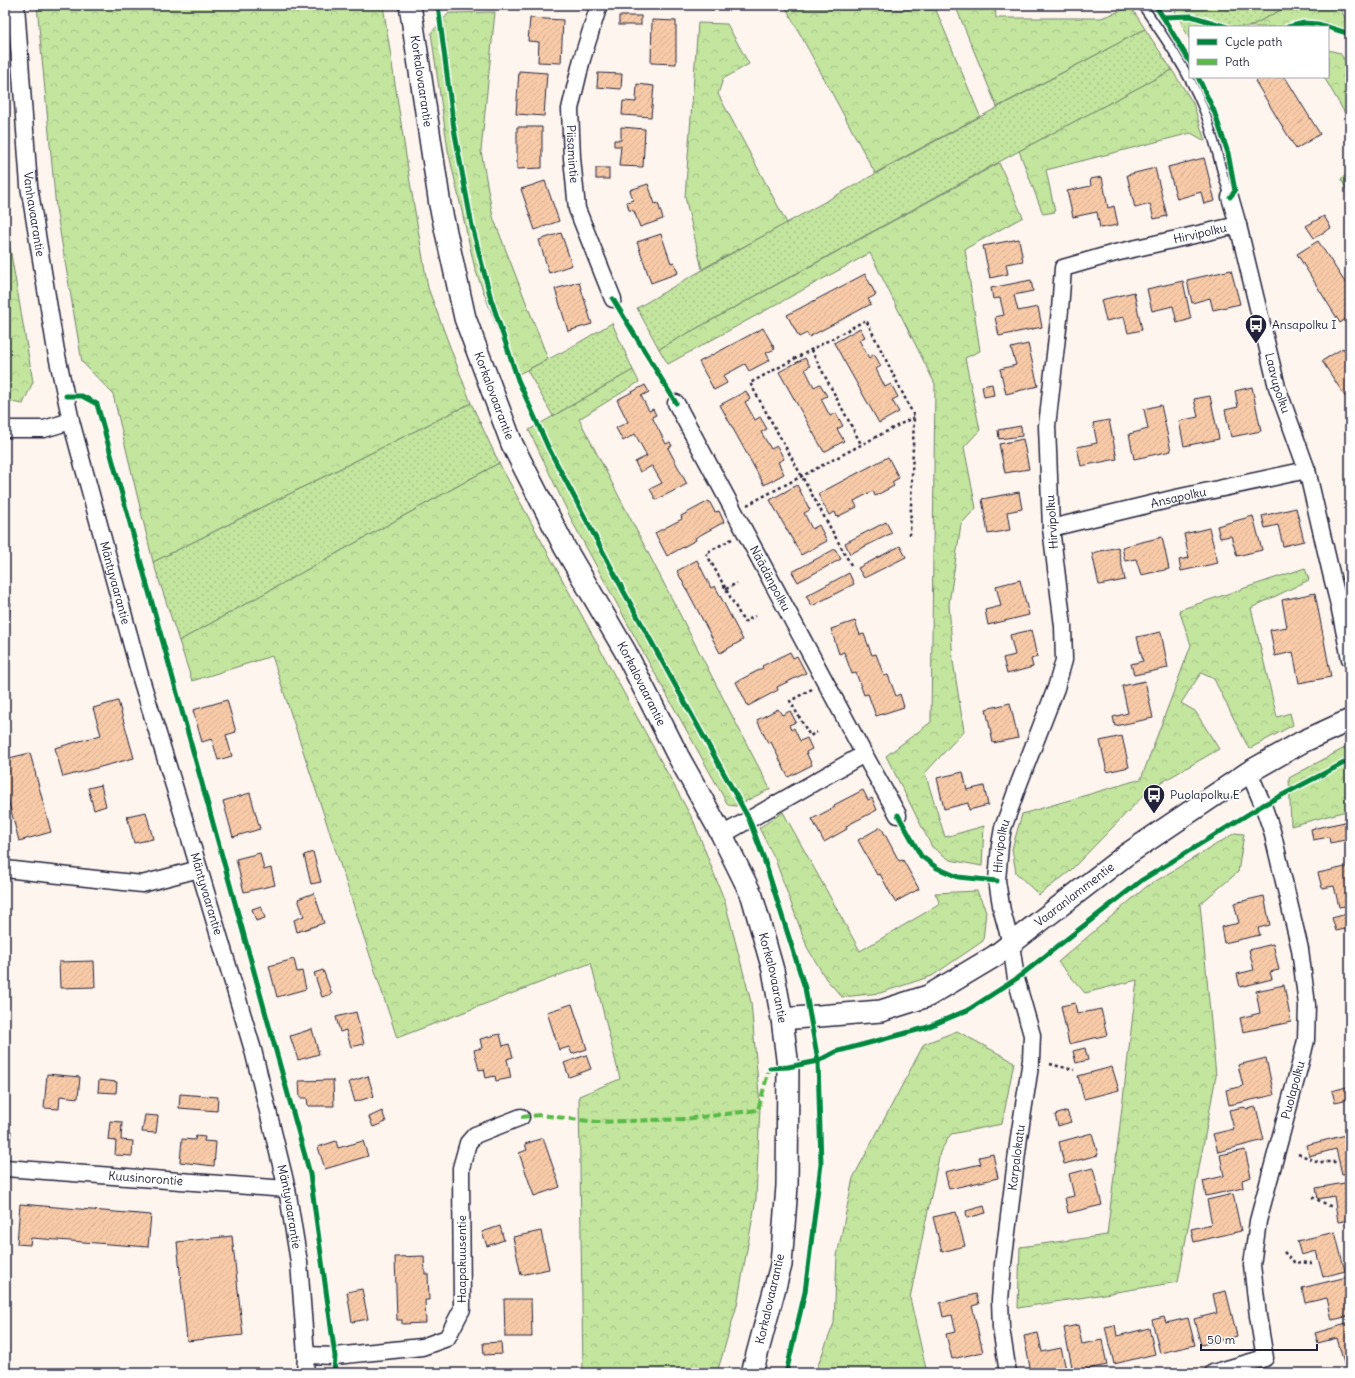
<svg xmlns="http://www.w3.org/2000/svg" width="1355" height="1378" font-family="Delius,sans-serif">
  <defs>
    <pattern id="green-dots" width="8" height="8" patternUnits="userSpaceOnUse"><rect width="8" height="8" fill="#c3e59e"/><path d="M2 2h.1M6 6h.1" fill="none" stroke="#a7c489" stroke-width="1.8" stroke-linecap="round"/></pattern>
    <pattern id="forest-crowns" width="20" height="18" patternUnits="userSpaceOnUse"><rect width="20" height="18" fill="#c3e59e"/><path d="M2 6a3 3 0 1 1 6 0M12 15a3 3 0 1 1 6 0" fill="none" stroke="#a7c489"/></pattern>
    <pattern id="building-hatch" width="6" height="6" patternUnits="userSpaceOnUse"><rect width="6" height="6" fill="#f9cba8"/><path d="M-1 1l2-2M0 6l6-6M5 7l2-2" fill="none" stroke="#d5ae92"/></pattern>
  </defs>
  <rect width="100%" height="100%" fill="#fef5ee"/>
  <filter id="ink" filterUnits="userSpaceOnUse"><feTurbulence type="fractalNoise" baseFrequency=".025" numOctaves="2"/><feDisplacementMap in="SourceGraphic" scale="8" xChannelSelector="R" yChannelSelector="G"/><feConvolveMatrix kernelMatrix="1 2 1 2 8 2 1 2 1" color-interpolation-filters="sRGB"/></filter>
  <g filter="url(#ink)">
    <g fill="url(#green-dots)" stroke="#72846c">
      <polygon points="1172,5 1290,5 1249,27 1190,27 1190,40"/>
      <path d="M1145,29L1172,70L1019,151L659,349L637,308C694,274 752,242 810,210C921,148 1033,88 1145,29Z"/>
      <polygon points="612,323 633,370 553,416 527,370 568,349"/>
      <polygon points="471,403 499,463 179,641 153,562"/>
    </g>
    <g fill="url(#forest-crowns)" stroke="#72846c">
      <polygon points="37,5 383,5 410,182 428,288 471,403 153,562 113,394 82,362 56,208"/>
      <polygon points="955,5 995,5 996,18 1101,18 1131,7 1145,29 997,107"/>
      <polygon points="1290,5 1338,5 1350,27 1350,32 1328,31 1328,27 1249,27"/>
      <polygon points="786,8 936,10 980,116 875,173"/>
      <polygon points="495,12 481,151 493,217 548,359 515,376 475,269 448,150 431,33 449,13"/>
      <polygon points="698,23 727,24 749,64 723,79 718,94 787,223 702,269 685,197"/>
      <polygon points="1328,50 1340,53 1350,68 1350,122 1324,77 1328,77"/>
      <polygon points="1172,70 1193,103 1205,141 1191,133 1046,170 1055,212 1043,214 1019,151"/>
      <polygon points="999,163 1023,217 965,249 980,351 965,358 980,430 964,447 976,508 961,524 949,604 953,661 964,731 925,773 945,837 984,826 982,866 950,860 932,847 886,756 931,722 935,384 870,253 668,364 659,349"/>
      <polygon points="1350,171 1350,196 1341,179"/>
      <polygon points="5,219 33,382 23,404 5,401"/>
      <polygon points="633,370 639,382 579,419 770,789 736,806 728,805 643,652 573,523 529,430"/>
      <polygon points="499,463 694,822 725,902 751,1002 760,1106 756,1199 737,1305 717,1373 583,1373 579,1096 620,1079 591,963 397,1038 272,656 192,681 179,641"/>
      <polygon points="1305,568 1309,580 1251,608 1277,717 1290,713 1293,725 1249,749 1214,679 1201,673 1181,703 1195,711 1219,749 1150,789 1069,872 1039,895 1016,873 1012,849 1022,814 1141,779 1191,645 1179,610"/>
      <polygon points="1350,745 1350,810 1291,826 1289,778"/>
      <polygon points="783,812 860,951 940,904 935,893 977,891 986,911 983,941 932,976 880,993 842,997 826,979 807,947 775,859 759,828"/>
      <polygon points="1235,833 1244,834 1238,872 1200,904 1216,1076 1178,1282 1018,1308 1020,1247 1107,1235 1137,980 1085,993 1058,962 1146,887"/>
      <polygon points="957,1031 1014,1062 1002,1124 951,1134 940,1152 910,1298 927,1373 815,1373 834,1323 837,1256 853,1178 924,1044"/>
    </g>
    <g fill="url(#building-hatch)" stroke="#22223b">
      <rect x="619" y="16" width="22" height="9"/>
      <polygon points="530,18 563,20 561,63 538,62 539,42 528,41"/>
      <polygon points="652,20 676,21 676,64 651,63"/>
      <polygon points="519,71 547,73 544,116 516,114"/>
      <polygon points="598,73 622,74 621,89 597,87"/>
      <polygon points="1263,77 1285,77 1320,134 1296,149 1255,81"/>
      <polygon points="637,84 654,86 651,117 622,115 623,101 636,102"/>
      <polygon points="517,127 542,127 542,168 517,169"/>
      <polygon points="621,127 645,129 643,167 619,166 621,146 614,146 614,140 621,140"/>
      <polygon points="1204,158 1215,201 1204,204 1201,192 1177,199 1168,167"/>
      <rect x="596" y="168" width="13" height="11"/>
      <polygon points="1155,168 1167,216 1154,219 1150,204 1135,208 1127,175"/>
      <polygon points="1102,177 1108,208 1114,206 1118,225 1100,228 1097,212 1073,217 1067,191 1091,186 1090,179"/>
      <polygon points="545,181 559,221 535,230 521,189"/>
      <polygon points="648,184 655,204 658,203 663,219 640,227 634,211 629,210 627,202 633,200 630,190"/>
      <polygon points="1324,216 1331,228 1314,238 1306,226"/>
      <polygon points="561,233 572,265 549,273 539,240"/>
      <polygon points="661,234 671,263 674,262 678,273 651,283 637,242"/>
      <polygon points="1019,239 1023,261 1006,264 1008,274 990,278 983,246"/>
      <polygon points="1318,241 1350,290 1350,316 1340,323 1297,254"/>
      <polygon points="1231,270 1240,304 1213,310 1210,298 1192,303 1187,280"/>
      <polygon points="865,274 876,295 868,299 871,304 809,337 807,333 799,337 787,315"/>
      <polygon points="1031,280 1033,291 1014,295 1018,311 1038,307 1042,327 999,336 995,317 1004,315 1000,298 993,299 991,288"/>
      <polygon points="1183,281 1191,319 1177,323 1173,306 1152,311 1147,289"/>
      <polygon points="579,282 592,324 568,331 555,289"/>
      <polygon points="1134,292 1142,330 1128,333 1124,317 1106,321 1101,300"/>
      <polygon points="763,328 775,349 766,353 770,360 749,371 745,364 723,376 727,383 714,390 699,362"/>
      <polygon points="860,328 865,337 859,340 869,358 874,354 881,366 876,369 885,387 891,384 898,397 892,400 899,412 879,423 834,343"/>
      <polygon points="1028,344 1038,386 1006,394 1000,369 1016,365 1011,348"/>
      <polygon points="1343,348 1350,359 1350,404 1322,361"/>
      <polygon points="805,358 810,366 805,369 814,387 820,384 827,396 821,399 830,416 836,413 843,426 837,429 844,441 824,452 779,372"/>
      <polygon points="992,384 994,395 984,397 982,386"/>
      <polygon points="645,385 649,392 641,396 649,411 653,409 656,415 652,417 666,444 670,442 672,446 668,448 687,484 656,500 650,489 662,483 652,466 640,472 635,462 647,456 635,434 623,441 616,428 628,422 617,400"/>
      <polygon points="1252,387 1261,431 1231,437 1225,410 1238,407 1235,391"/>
      <polygon points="746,391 750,399 745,402 755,420 760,417 767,429 761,432 771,449 777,446 784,459 778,462 784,474 764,485 720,405"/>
      <polygon points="1210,396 1219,439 1184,446 1179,421 1198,417 1194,399"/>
      <polygon points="1161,405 1171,451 1134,459 1129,434 1148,429 1144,409"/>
      <polygon points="1109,420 1117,459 1081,466 1077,447 1097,443 1093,423"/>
      <polygon points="1021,426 1022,436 999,439 998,430"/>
      <polygon points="1023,439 1029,469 1005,473 999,444"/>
      <polygon points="888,457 899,478 892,482 894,486 875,496 873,491 854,501 857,507 837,517 835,512 829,515 818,494"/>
      <polygon points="797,485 810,510 804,513 812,529 819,525 827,541 801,555 770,500"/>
      <polygon points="1019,492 1022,509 1007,512 1010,530 988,534 982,499"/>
      <polygon points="709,501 715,512 719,511 724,522 695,538 696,540 667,556 655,533 682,519 681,516"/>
      <polygon points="1296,508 1304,541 1283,546 1278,525 1265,528 1262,516"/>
      <polygon points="1253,516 1262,550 1237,556 1231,536 1220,538 1217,526"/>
      <polygon points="886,522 892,533 850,554 845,543"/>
      <polygon points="1209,528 1218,563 1181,571 1179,560 1189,558 1184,534"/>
      <polygon points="1162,537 1169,569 1141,575 1136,559 1125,561 1122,547"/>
      <polygon points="900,546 906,557 864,578 858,568"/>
      <polygon points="1118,547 1125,580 1099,585 1092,553"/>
      <polygon points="835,549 841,559 798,582 792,572"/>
      <polygon points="697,560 711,588 715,586 743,640 720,653 677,571"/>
      <polygon points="849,573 854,584 812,606 806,596"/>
      <polygon points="1020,580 1029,615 988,625 985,610 1001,606 996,586"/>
      <polygon points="1315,593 1331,677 1299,683 1293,652 1275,656 1270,630 1287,627 1282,600"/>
      <polygon points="5,602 11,603 6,633 5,633"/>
      <polygon points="855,621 860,635 864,634 872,655 876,654 884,676 888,675 896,696 900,694 904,707 876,716 868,694 864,695 856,673 852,674 844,652 839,654 831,629"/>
      <polygon points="1031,630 1037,657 1031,659 1033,667 1007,674 1003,658 1015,655 1010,635"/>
      <polygon points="1161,632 1168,668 1134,675 1131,664 1143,661 1137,637"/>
      <polygon points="790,652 793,658 797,656 806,673 777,687 778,690 748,706 736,682 763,668 762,666"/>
      <polygon points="1145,681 1153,718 1115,726 1113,717 1128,713 1122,686"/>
      <polygon points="227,700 236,732 226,735 232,756 218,760 212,739 202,742 193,710"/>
      <polygon points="118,701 134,758 63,777 55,748 101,735 93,708"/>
      <polygon points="1010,703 1018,738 993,743 986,709"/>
      <polygon points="778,709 782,715 790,711 796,722 789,725 791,730 794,728 800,741 807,738 812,749 806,752 812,765 788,777 771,742 768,743 757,720"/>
      <polygon points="1122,736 1129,767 1107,772 1100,741"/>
      <polygon points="30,753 51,832 19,841 5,788 5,759"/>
      <polygon points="963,772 967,790 984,786 988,805 969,810 968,803 944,809 937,778"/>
      <polygon points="101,785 106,806 94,810 88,788"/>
      <polygon points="863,790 868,800 872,798 877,810 846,826 847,829 824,842 812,819 835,807 834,805"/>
      <polygon points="250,793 260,829 233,837 223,801"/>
      <polygon points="146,812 153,839 134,843 127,816"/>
      <polygon points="1350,821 1350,839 1330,843 1329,837 1313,840 1311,829"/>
      <polygon points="881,827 899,861 903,860 919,889 895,902 880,874 877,875 858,840"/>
      <polygon points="313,852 321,882 311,884 304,855"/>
      <polygon points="260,853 264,870 271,868 275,885 244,892 236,859"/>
      <polygon points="1350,866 1350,905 1339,907 1334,886 1322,888 1318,873"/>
      <polygon points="314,893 324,923 297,932 294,920 304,916 298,899"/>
      <polygon points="1264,896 1270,925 1258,928 1260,935 1224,943 1221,927 1239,923 1234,903"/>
      <polygon points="261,906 265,918 256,921 252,909"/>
      <polygon points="1350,913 1350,928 1336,931 1332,918"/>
      <polygon points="1273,944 1279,970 1270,972 1272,979 1240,987 1237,974 1254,970 1249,950"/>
      <polygon points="294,959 297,972 302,971 306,989 277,997 269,966"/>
      <polygon points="94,961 95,987 60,988 59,962"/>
      <polygon points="323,970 332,994 322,997 314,973"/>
      <polygon points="1284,985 1291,1022 1243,1032 1240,1018 1260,1013 1256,991"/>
      <polygon points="1075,1003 1077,1014 1101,1009 1107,1035 1069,1044 1061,1006"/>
      <polygon points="572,1004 587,1049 572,1054 569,1047 559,1050 547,1012"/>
      <polygon points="356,1012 364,1044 351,1047 346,1030 340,1032 336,1017"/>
      <polygon points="312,1029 319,1054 298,1060 290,1036"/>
      <polygon points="500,1034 503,1046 509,1044 513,1057 507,1059 511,1078 496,1081 495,1076 486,1078 484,1069 479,1070 474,1050 482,1048 480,1039"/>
      <polygon points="1085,1048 1088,1060 1076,1063 1073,1051"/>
      <polygon points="586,1055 591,1069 569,1077 564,1063"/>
      <polygon points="1266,1058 1274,1095 1229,1105 1226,1090 1243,1086 1238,1065"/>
      <polygon points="1112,1067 1119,1090 1084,1099 1078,1076"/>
      <polygon points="47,1074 80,1077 78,1098 60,1096 59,1109 44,1108"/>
      <polygon points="368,1076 374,1096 355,1102 349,1082"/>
      <polygon points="99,1080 117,1082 116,1093 98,1092"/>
      <polygon points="333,1080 334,1106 308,1106 307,1098 300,1098 299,1081"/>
      <polygon points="1350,1086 1350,1102 1349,1099 1335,1102 1332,1091"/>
      <polygon points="180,1094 218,1097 217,1111 179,1108"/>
      <polygon points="1244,1107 1247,1109 1256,1107 1264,1140 1218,1152 1213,1134 1234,1129 1229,1110"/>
      <polygon points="382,1111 386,1122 373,1127 369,1117"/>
      <polygon points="1067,1111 1071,1122 1058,1126 1055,1115"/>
      <polygon points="145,1115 158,1116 156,1133 142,1132"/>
      <polygon points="110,1121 122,1122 121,1140 133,1141 132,1156 115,1155 116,1141 108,1140"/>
      <polygon points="5,1130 11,1131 10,1148 5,1148"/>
      <polygon points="1092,1133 1098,1155 1064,1164 1059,1142"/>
      <polygon points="1350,1134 1350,1173 1342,1174 1336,1149 1309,1156 1306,1145"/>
      <polygon points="196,1136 205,1137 204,1141 216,1142 214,1166 180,1162 182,1139 195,1140"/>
      <polygon points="543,1138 560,1187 534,1196 519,1153 527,1150 525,1144"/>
      <polygon points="336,1141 338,1148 363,1141 368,1156 325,1169 318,1147"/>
      <polygon points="1245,1150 1251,1177 1242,1180 1243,1188 1206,1196 1203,1181 1224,1176 1220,1155"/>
      <polygon points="993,1154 998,1178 949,1189 945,1172 981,1164 979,1157"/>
      <polygon points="1093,1168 1102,1205 1068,1213 1065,1198 1074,1196 1069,1174"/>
      <polygon points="1350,1182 1350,1220 1338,1222 1334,1196 1318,1199 1316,1188"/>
      <polygon points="1233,1194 1241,1231 1194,1242 1191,1229 1212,1224 1207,1200"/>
      <polygon points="20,1204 151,1215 148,1247 31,1238 30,1245 17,1244"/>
      <polygon points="984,1206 986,1213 967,1218 966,1211"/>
      <polygon points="956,1212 965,1246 942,1252 933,1217"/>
      <polygon points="500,1226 504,1240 487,1246 482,1232"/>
      <polygon points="541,1231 549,1269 521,1275 513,1237"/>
      <polygon points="1335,1232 1345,1271 1323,1277 1316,1251 1301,1255 1297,1241"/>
      <polygon points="232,1236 243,1335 187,1341 177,1242"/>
      <polygon points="424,1256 425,1274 428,1274 429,1300 425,1300 426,1323 402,1324 402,1320 397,1320 395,1257"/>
      <polygon points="1347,1277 1350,1287 1350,1316 1332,1320 1327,1298 1305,1303 1302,1288"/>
      <polygon points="362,1289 368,1319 352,1322 347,1292"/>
      <polygon points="1226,1291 1237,1336 1201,1345 1194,1319 1217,1313 1213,1294"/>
      <polygon points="976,1294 979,1304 972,1306 983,1352 952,1359 946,1334 956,1332 952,1315 943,1317 940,1303"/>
      <polygon points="504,1299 531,1299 532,1337 505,1337"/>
      <polygon points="1164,1317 1166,1323 1188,1318 1195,1345 1160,1353 1152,1320"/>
      <polygon points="1350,1323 1350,1366 1345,1367 1337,1338 1318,1343 1315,1333"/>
      <polygon points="1078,1325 1082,1344 1102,1340 1107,1365 1073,1372 1064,1328"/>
      <polygon points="1115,1325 1117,1336 1149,1328 1155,1354 1114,1364 1105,1327"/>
      <polygon points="1038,1333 1042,1352 1061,1348 1067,1373 1031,1373 1024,1336"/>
      <polygon points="501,1342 502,1354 484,1355 483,1343"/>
      <rect x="479" y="1369" width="19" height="4"/>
      <polygon points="986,1369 987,1373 969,1373"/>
      <polygon points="511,1370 541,1371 541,1373 511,1373"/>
    </g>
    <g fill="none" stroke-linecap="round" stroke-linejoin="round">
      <g stroke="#22223b" stroke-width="11">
        <path id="service" d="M1142,5C1165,38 1188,71 1203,108C1215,137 1219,167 1230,197"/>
      </g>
      <g stroke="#22223b" stroke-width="19">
        <g id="minor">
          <path id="s1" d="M16,5L29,186L56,351L71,421L141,679L183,815L253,1050L287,1189L299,1262L306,1355L305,1373"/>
          <path id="s2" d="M599,5L582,59L570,109L572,158L577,209L613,299"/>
          <path id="s3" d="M1230,197L1238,225L1277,387L1307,470L1331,573L1339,605L1350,659"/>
          <path id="s4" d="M676,403L864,754L722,835"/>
          <polyline points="5,429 44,429 71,421"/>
          <path id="s5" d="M1051,528L1176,498L1307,470"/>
          <polyline points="864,754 898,815"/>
          <polyline points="5,869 142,884 199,869"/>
          <path id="s6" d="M5,1168L287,1189"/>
          <polyline points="306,1355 335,1356 422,1347 447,1338 462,1309 461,1168 468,1143 475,1135 521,1117"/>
          <path id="s7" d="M1008,1373L1001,1328L1000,1300L1003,1264L1019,1137L1031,1060L1032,1035L1016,979L1011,944L1002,911L997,881L1000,845L1003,828L1018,786L1056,688L1064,660L1063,626L1051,528L1047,426L1060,310L1063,268L1115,253L1238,225"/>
          <path id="s8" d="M1213,1373L1265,1358L1258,1316L1252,1265L1258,1221L1302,1057L1306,1040L1307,1005L1300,949L1272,831L1263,805L1249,772"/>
        </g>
      </g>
      <g stroke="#22223b" stroke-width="24">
        <g id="tertiary">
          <path id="s9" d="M410,5L440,205L465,318L512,444L565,548L625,651L678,756L722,835L752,896L773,970L782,1019L788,1067L787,1186L781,1265L752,1373"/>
          <path id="s10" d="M782,1019L881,1011L928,996L995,956L1126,855L1249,772L1302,742L1350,720"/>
        </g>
      </g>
      <g stroke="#22223b" stroke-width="2.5" stroke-dasharray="3 3" stroke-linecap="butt">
        <polyline points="811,350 861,444"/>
        <polyline points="747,505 914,417"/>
        <polyline points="732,539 706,553 744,622 755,616"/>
        <polyline points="851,565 750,383 866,320 914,416 910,535"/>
        <polyline points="726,589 737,583"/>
        <polyline points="812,689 790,701 810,736 817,732"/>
        <polyline points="1050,1064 1074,1070"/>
        <polyline points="1298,1154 1319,1162 1336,1162"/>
        <polyline points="1312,1197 1332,1207"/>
        <polyline points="1284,1252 1294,1262 1312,1263"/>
      </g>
      <use href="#service" stroke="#fff" stroke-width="8"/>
      <use href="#minor" stroke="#fff" stroke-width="16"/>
      <use href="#tertiary" stroke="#fff" stroke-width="21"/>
      <polyline stroke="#58b947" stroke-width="4" stroke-dasharray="8 4" stroke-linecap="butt" points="521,1117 540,1115 597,1122 685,1119 758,1110 768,1073 770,1068"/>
      <g stroke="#fff" stroke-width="8">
        <g id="cycleway">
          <polyline points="438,5 454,129 472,226 491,299 518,380 548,447 624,592 749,819 764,859 805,988 818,1061 821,1164 805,1292 786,1373"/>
          <polyline points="1155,5 1163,17 1190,62"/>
          <polyline points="1163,17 1191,16 1227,27"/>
          <polyline points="1288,27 1304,23 1318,24 1350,34"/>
          <polyline points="1198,77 1214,111 1228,153 1235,191 1230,197"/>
          <polyline points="613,299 676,403"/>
          <polyline points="66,396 82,396 97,404 310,1174 335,1356 334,1373"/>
          <polyline points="898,815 921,856 937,868 958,877 997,881"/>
          <polyline points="770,1068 788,1067 818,1061 835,1052 925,1028 968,1010 1016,979 1142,880 1263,805 1344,763 1350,762"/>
        </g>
      </g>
      <use href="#cycleway" stroke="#00873e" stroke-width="5"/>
    </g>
  </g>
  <defs>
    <g id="bus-pin" transform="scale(1.15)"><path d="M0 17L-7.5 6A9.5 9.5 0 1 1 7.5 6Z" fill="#22223b" stroke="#fff"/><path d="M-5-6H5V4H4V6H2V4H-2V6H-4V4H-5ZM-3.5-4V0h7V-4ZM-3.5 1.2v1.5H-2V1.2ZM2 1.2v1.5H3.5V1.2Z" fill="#fff"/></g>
  </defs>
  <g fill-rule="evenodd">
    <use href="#bus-pin" x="1256" y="325"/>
    <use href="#bus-pin" x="1154" y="795"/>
  </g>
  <g text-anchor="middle" stroke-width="3.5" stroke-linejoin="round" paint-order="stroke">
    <g font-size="12" fill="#22223b" stroke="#fff">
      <text dy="4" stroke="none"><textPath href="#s9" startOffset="77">Korkalovaarantie</textPath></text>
      <text dy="4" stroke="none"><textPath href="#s2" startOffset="153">Piisamintie</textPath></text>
      <text dy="4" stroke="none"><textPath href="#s1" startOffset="210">Vanhavaarantie</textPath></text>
      <text dy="4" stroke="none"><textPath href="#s7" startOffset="1266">Hirvipolku</textPath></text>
      <text dy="4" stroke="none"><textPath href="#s3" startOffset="192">Laavupolku</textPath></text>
      <text dy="4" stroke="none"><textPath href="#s9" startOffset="401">Korkalovaarantie</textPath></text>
      <text dy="4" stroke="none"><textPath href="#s5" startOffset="131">Ansapolku</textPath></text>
      <text transform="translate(1052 522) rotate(-94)" y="4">Hirvipolku</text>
      <text dy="4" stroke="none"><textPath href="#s4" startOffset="199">Näädänpolku</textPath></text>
      <text dy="4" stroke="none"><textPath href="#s1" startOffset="588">Mäntyvaarantie</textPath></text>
      <text dy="4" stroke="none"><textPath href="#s9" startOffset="725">Korkalovaarantie</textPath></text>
      <text dy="4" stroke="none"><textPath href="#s7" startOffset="534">Hirvipolku</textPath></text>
      <text dy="4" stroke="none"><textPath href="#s1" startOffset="912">Mäntyvaarantie</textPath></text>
      <text dy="4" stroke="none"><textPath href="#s10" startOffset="327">Vaaranlammentie</textPath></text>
      <text dy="4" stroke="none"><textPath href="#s9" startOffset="1049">Korkalovaarantie</textPath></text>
      <text dy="4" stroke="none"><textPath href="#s8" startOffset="328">Puolapolku</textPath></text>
      <text dy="4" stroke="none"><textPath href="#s7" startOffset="217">Karpalokatu</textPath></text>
      <text dy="4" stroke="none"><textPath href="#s6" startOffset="141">Kuusinorontie</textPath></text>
      <text dy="4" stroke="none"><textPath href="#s1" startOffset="1236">Mäntyvaarantie</textPath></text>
      <text transform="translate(462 1259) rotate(-90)" y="4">Haapakuusentie</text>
      <text transform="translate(770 1299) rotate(-77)" y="4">Korkalovaarantie</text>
    </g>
    <g font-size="12" fill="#22223b" stroke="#fff" text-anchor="start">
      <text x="1272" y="329">Ansapolku I</text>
      <text x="1170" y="799">Puolapolku E</text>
    </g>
  </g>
  <rect width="1355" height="1378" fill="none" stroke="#fff" stroke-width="20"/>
  <rect x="10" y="10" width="1335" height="1358" fill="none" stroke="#22223b" stroke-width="1.5" filter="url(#ink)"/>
  <rect x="1189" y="26" width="140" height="52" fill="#ffffff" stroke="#a7a7b1"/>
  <rect x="1197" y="39" width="20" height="6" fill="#00873e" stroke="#a7a7b1"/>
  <text x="1225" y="46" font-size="12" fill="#22223b">Cycle path</text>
  <rect x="1197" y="59" width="20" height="6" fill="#58b947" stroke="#a7a7b1"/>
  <text x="1225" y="66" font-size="12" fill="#22223b">Path</text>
  <path d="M1201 1344v6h116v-6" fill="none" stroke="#22223b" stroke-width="2"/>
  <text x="1207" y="1344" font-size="12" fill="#22223b" stroke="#ffffff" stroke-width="3" paint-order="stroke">50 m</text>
</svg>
